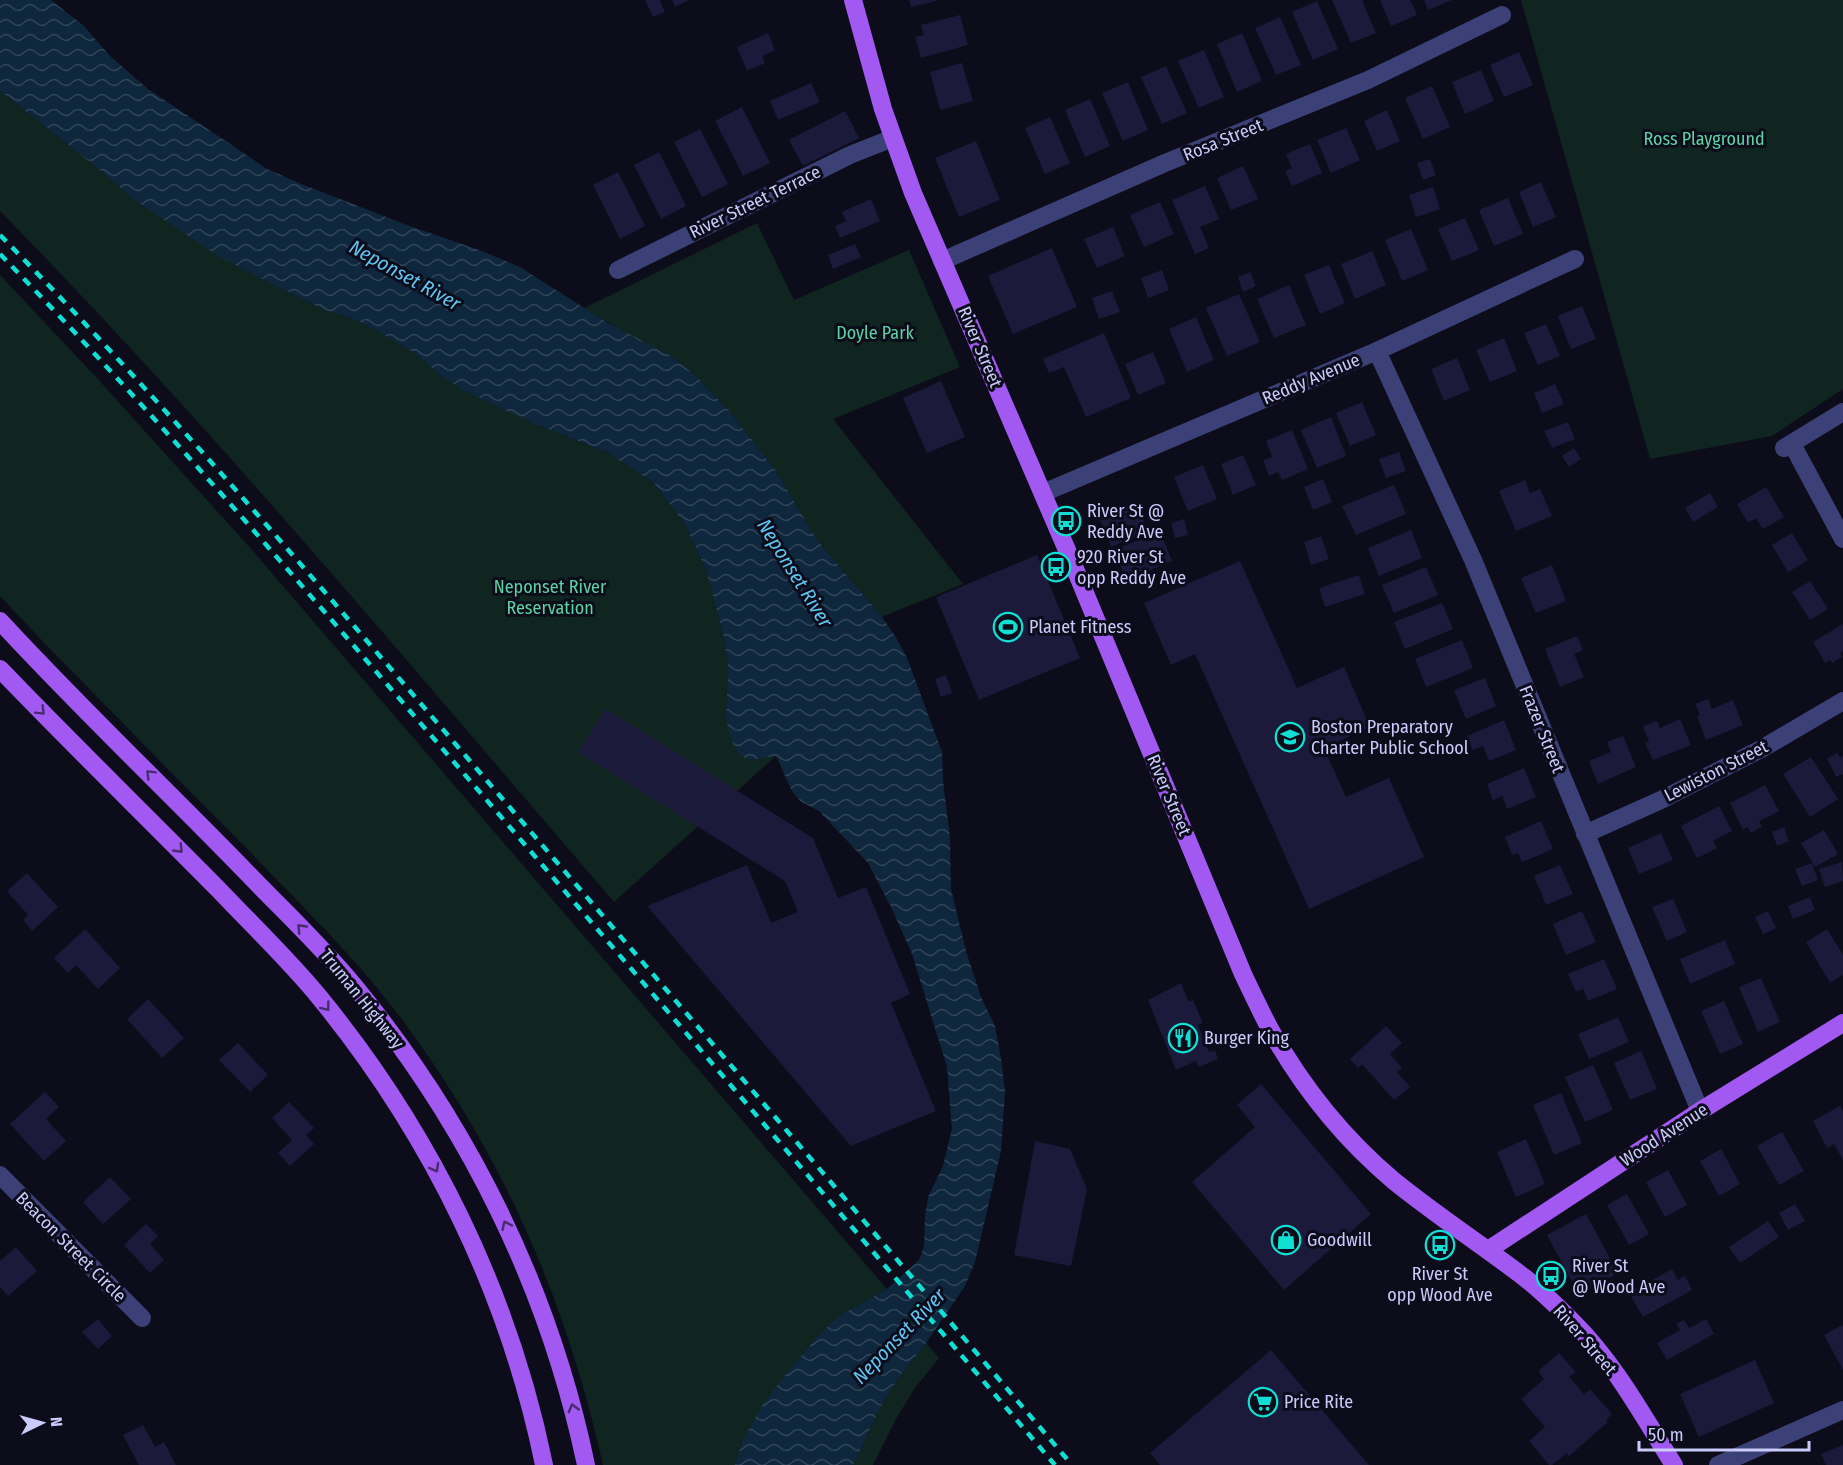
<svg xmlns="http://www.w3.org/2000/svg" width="1843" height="1465" font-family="'Fira Sans Condensed',sans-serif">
  <defs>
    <pattern id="water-waves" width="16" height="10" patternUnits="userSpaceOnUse" patternTransform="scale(1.5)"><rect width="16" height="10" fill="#0f273c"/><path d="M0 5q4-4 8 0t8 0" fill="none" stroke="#314559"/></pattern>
  </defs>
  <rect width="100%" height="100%" fill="#0c0c1a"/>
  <g fill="#102420">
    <polygon points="1521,0 1843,0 1843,389 1772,436 1650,459"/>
    <path d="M0,91L94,165L133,199L294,295L327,311L356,320L379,331L414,353L440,375L530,422L606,452L653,482L684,523L706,570L723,634L728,667L726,718L750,760L776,756L614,902C413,669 216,431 0,211Z"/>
    <polygon points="757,223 794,300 909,250 960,367 833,419 963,584 882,617 818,541 776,471 732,414 694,374 668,354 634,338 584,308"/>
    <path d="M0,275L96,377L253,551L887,1289L839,1316L790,1369L742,1441L735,1465H603C565,1295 499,1147 394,1009C350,952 299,903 250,852C182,784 115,715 47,646L0,596Z"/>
    <polygon points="926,1343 939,1358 915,1388 896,1419 873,1465 853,1465 878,1412 899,1377"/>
  </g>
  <polygon fill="url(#water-waves)" points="0,0 51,0 84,26 110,56 148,89 267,169 299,183 407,225 482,251 520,267 608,323 668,354 694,374 732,414 776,471 818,541 882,617 897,639 907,658 942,752 943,781 950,838 951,889 966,951 981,997 995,1026 1001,1058 1005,1092 1001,1151 975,1262 965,1286 926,1343 899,1377 878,1412 853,1465 735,1465 742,1441 763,1404 790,1369 819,1335 839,1316 887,1289 919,1260 924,1247 925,1217 928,1197 943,1166 952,1129 947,1067 912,954 892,909 868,863 819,811 800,801 792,791 776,756 750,760 741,756 734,746 729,733 726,718 728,667 723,634 706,570 684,523 653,482 606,452 530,422 463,390 440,375 414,353 378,331 356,320 327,311 294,295 220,257 133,199 94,165 0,91"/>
  <g fill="#1b1a3a">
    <polygon points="645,0 660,0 665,12 653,17"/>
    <polygon points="672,0 689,0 675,7"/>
    <polygon points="909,0 936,0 936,1 911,7"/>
    <polygon points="1332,0 1362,0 1376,33 1351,43"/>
    <polygon points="1380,0 1410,0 1417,15 1391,26"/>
    <polygon points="1424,0 1452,0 1428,10"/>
    <polygon points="1317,1 1338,49 1313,60 1292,12"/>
    <polygon points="960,15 968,45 921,58 915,37 924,35 921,25"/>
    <polygon points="1280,17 1301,65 1276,75 1255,28"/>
    <polygon points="768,33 775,50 762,56 765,63 747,71 737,47"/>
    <polygon points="1242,33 1262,81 1237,92 1217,44"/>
    <polygon points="1204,50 1224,97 1199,108 1178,61"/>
    <polygon points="1519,52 1533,85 1504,97 1490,65"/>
    <polygon points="962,63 973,101 940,110 930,72"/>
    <polygon points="1166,66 1187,113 1162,124 1141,77"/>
    <polygon points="1481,70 1494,101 1465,114 1452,82"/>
    <polygon points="1128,82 1148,130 1123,141 1102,93"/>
    <polygon points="811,83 820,102 778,120 770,101"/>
    <polygon points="1432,86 1450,127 1423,139 1405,98"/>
    <polygon points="1090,99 1110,146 1085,157 1065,110"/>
    <polygon points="742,107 770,163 743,176 715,121"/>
    <polygon points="1387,110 1400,141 1377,151 1364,121"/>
    <polygon points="845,111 859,138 803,166 789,140"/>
    <polygon points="1050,117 1070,163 1045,174 1025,128"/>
    <polygon points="1346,128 1360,160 1331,173 1317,140"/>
    <polygon points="700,129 728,184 702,197 674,142"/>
    <polygon points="976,141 1000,200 959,217 935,158"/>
    <polygon points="1310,144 1322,173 1292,186 1285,171 1292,168 1286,154"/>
    <polygon points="659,152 686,206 661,219 634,165"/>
    <polygon points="1430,159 1436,175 1423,180 1417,163"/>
    <polygon points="1243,166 1258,199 1231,210 1217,178"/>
    <polygon points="618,172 645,226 620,239 593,185"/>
    <polygon points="1541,182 1556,217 1533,227 1519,192"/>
    <polygon points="1205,186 1219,219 1200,227 1209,248 1195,254 1172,200"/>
    <polygon points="1433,187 1440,209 1416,217 1409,195"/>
    <polygon points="1508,198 1523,234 1494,246 1479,210"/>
    <polygon points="871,199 880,221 840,238 835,226 846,221 842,212"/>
    <polygon points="1160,202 1174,234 1144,247 1130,215"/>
    <polygon points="1465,218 1479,250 1452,261 1438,229"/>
    <polygon points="1113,227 1125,256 1097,268 1084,239"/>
    <polygon points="1411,229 1428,270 1402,281 1385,240"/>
    <polygon points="855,244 861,257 833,269 828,255"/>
    <polygon points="1052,248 1077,307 1013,334 988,276"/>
    <polygon points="1372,251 1386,285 1355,299 1341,264"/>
    <polygon points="1329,265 1345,303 1320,314 1304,275"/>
    <polygon points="1162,270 1169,290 1148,298 1141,278"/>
    <polygon points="1250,272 1256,286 1243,292 1238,277"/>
    <polygon points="1289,285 1306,325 1274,338 1257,299"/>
    <polygon points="1112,291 1120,312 1099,319 1092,298"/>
    <polygon points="1239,294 1260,342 1227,356 1206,308"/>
    <polygon points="1582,306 1596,339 1571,349 1558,316"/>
    <polygon points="1196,317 1214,360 1187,372 1169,329"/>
    <polygon points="1546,324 1560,356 1538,365 1524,333"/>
    <polygon points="1104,333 1131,398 1086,417 1064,367 1049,373 1043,359"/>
    <polygon points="1504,338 1517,371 1490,382 1476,350"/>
    <polygon points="1153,352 1166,383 1138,395 1125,364"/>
    <polygon points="1457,358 1470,390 1444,401 1431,369"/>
    <polygon points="941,381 965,437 927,453 903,398"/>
    <polygon points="1555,384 1564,404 1542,413 1534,393"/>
    <polygon points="1362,402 1376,435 1350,446 1336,413"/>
    <polygon points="1331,417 1346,456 1317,468 1301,430"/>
    <polygon points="1568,422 1575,439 1552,448 1544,431"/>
    <polygon points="1292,430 1308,469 1282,480 1278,472 1269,476 1263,460 1272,457 1266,441"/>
    <polygon points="1574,448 1581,459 1569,467 1562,456"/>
    <polygon points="1399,452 1406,471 1386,478 1379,459"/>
    <polygon points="1243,455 1256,485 1233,495 1221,464"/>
    <polygon points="1203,465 1217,499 1188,511 1174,477"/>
    <polygon points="1323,479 1332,502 1313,510 1304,487"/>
    <polygon points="1525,480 1530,493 1540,489 1552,516 1516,531 1499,491"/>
    <polygon points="1394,485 1406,514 1356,535 1342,506"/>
    <polygon points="1766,487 1784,517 1763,529 1756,518 1748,523 1737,504"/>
    <polygon points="1710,493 1718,507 1693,522 1685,508"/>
    <polygon points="1135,500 1148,531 1111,547 1098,515"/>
    <polygon points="1184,519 1188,535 1175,538 1171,523"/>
    <polygon points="1411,530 1422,558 1379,576 1368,548"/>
    <polygon points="1160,531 1172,561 1126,580 1114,550"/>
    <polygon points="1792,533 1808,560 1788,572 1772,545"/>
    <polygon points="1321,536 1329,559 1311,565 1304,542"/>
    <polygon points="1037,555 1080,658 979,700 936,597"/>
    <polygon points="1240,561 1297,688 1344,667 1370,727 1324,748 1346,797 1389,778 1424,857 1309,909 1195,654 1171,665 1144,603"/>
    <polygon points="1552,565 1566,601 1536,613 1521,578"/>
    <polygon points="1426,567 1438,595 1394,613 1382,585"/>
    <polygon points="1359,575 1365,594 1325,607 1319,588"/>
    <polygon points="1810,581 1828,609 1810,620 1792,592"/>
    <polygon points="1442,603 1453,629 1405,649 1394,622"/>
    <polygon points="1843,624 1843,651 1840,653 1842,657 1832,663 1830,660 1825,663 1813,642"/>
    <polygon points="1577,636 1583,650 1574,654 1584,677 1560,687 1545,649"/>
    <polygon points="1462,640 1473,668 1426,687 1415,659"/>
    <polygon points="946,675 952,693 941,697 935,679"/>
    <polygon points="1485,678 1496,706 1466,719 1454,690"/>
    <polygon points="1708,699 1712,709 1733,700 1743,725 1706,740 1697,716 1700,715 1695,704"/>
    <polygon points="606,709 813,838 838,898 866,887 910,994 891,1003 936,1111 851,1146 647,906 747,865 771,923 798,912 785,881 578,752"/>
    <polygon points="1680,719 1691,745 1653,760 1645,743 1649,742 1643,726 1657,721 1660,728"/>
    <polygon points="1504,720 1516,750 1489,761 1483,746 1473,750 1467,736"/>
    <polygon points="1623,736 1636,767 1598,784 1589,761 1611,752 1607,742"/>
    <polygon points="1838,753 1840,758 1843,756 1843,774 1836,777 1827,758"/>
    <polygon points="1811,757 1838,799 1810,817 1783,774"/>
    <polygon points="1524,768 1536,797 1507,809 1502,796 1493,800 1487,784"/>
    <polygon points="1765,785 1779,811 1759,821 1762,827 1751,833 1748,827 1743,830 1730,803"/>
    <polygon points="1719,806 1732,831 1713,841 1717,848 1697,858 1681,826"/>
    <polygon points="1541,821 1553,849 1522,862 1518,853 1512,855 1505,837"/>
    <polygon points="1784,827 1789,841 1777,846 1772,832"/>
    <polygon points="1824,830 1838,854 1815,867 1801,843"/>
    <polygon points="1661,833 1673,860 1639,874 1628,848"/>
    <polygon points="1842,862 1843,881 1825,887 1819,869"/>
    <polygon points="1812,863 1818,880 1802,886 1795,869"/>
    <polygon points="1560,865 1573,894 1546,905 1534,876"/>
    <polygon points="27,873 58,907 32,931 23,920 28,915 7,891"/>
    <polygon points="1810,897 1815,910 1793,919 1788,906"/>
    <polygon points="1673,899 1687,932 1667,941 1652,907"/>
    <polygon points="1582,911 1596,942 1566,955 1553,924"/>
    <polygon points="1768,911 1776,928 1763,934 1755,917"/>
    <polygon points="85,929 120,968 98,989 76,965 68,973 54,958"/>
    <polygon points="1827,929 1843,955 1843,975 1830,983 1806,942"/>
    <polygon points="1725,940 1735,964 1690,984 1680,959"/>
    <polygon points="1604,959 1617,989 1588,1001 1583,989 1576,992 1568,974"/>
    <polygon points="1761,978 1780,1022 1758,1032 1739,987"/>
    <polygon points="1181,983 1189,1002 1193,1000 1203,1023 1198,1025 1209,1052 1215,1050 1218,1059 1199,1067 1196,1061 1176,1070 1148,1000"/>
    <polygon points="148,999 184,1038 162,1058 127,1019"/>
    <polygon points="1724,1001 1743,1044 1720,1054 1701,1011"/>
    <polygon points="1618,1017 1629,1042 1589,1059 1578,1034"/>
    <polygon points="1386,1026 1402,1043 1390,1054 1402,1068 1397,1072 1410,1087 1394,1100 1362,1064 1358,1068 1350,1059"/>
    <polygon points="238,1043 268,1075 250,1092 219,1060"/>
    <polygon points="1641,1051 1657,1089 1630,1100 1614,1063"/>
    <polygon points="1593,1065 1613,1110 1585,1122 1565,1077"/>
    <polygon points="1261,1084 1371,1214 1284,1290 1192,1182 1255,1127 1237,1105"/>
    <polygon points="45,1092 59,1107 46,1119 66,1141 44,1161 10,1124"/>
    <polygon points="1561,1093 1582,1143 1554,1155 1533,1105"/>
    <polygon points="289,1102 314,1128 306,1135 314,1144 290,1166 278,1153 292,1140 272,1118"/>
    <polygon points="1840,1106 1843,1111 1843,1160 1834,1144 1827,1148 1813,1121"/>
    <polygon points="1782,1132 1804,1171 1779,1185 1757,1146"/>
    <polygon points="1526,1139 1545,1184 1516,1197 1497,1152"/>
    <polygon points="1035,1141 1070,1149 1087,1189 1071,1266 1014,1255"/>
    <polygon points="1721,1149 1740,1184 1719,1196 1700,1161"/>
    <polygon points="1668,1170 1687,1205 1665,1217 1646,1182"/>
    <polygon points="110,1177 131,1199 103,1224 83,1202"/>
    <polygon points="1627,1194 1649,1234 1629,1245 1607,1205"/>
    <polygon points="1795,1204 1805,1221 1788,1230 1779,1213"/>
    <polygon points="1586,1214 1618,1273 1579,1294 1547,1235"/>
    <polygon points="1768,1221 1779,1237 1740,1263 1729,1247"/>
    <polygon points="146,1224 158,1236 150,1244 164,1260 150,1273 124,1245"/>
    <polygon points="16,1247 37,1271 8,1296 0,1287 0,1261"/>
    <polygon points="1672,1269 1678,1280 1685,1276 1692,1290 1643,1317 1629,1293"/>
    <polygon points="98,1319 112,1336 98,1349 82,1332"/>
    <polygon points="1706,1319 1714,1334 1667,1360 1657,1343 1680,1330 1676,1324 1684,1320 1689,1328"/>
    <polygon points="1842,1325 1843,1327 1843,1370 1824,1335"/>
    <polygon points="1271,1350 1369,1465 1160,1465 1150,1453"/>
    <polygon points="1559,1353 1576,1372 1569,1377 1584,1394 1590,1389 1612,1414 1606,1420 1608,1422 1569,1456 1567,1453 1552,1465 1549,1465 1529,1441 1545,1427 1521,1399 1544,1379 1538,1371"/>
    <polygon points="1755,1360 1774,1403 1699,1437 1680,1394"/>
    <polygon points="143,1425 155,1447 164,1442 176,1465 139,1465 123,1435"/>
    <polygon points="1843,1445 1843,1465 1826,1465 1821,1454"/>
  </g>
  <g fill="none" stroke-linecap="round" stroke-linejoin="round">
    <g stroke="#3b4176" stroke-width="18">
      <polyline points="942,261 1165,163 1368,80 1502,15"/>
      <polyline points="618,270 850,155 893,138"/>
      <polyline points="1377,351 1473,560 1700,1111"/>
      <polyline points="1792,444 1843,539"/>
      <polyline points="1784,448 1843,412"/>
      <polyline points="1043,493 1377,351 1575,259"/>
      <polyline points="1585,834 1661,800 1763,748 1843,701"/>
      <polyline points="0,1175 142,1318"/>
      <polyline points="1718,1465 1843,1410"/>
    </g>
    <g stroke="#a259f2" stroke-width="18">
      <path d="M853,0L883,109L913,193L1073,564L1243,974C1252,993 1261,1012 1271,1031C1303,1088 1344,1139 1394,1181C1436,1215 1482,1245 1525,1278C1543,1292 1559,1308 1575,1324C1615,1364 1644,1418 1674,1465"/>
      <path d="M0,621C82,710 170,793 254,880C288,915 324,949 355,987C469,1126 549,1288 586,1465"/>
      <path d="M0,669C72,744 146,816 219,890C253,926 289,960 320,998C431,1134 509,1293 544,1465"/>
      <polyline points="1488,1250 1700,1111 1843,1023"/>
    </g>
    <g stroke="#11dfd4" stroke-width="4.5" stroke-dasharray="9 8" stroke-linecap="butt">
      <path d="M0,235C165,403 317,583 470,761C671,995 872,1230 1072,1465"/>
      <path d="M0,254C167,426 322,609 478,790C671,1015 863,1240 1055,1465"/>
    </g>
  </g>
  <defs><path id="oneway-chevron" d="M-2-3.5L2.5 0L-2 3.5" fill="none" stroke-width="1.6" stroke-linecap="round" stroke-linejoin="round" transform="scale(1.5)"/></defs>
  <g stroke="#482b70">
    <use href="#oneway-chevron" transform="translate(41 711) rotate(45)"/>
    <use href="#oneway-chevron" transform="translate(150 774) rotate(-135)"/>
    <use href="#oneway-chevron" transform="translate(179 849) rotate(46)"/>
    <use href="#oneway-chevron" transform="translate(301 928) rotate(-134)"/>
    <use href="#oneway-chevron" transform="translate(326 1007) rotate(52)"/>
    <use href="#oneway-chevron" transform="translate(435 1168) rotate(61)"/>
    <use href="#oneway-chevron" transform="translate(506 1225) rotate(-115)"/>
    <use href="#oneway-chevron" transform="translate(573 1408) rotate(-105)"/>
  </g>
  <defs>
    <g id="bus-ring" transform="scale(1.5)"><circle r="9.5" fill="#0c0c1a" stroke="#11dfd4" stroke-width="1.5"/><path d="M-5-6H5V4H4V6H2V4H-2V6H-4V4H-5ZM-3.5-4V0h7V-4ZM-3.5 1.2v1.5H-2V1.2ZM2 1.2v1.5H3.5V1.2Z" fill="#11dfd4"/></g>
    <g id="stadium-ring" transform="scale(1.5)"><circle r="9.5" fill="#0c0c1a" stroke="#11dfd4" stroke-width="1.5"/><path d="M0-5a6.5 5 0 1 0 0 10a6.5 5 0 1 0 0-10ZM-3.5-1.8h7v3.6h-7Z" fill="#11dfd4"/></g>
    <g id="school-ring" transform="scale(1.5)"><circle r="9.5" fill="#0c0c1a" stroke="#11dfd4" stroke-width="1.5"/><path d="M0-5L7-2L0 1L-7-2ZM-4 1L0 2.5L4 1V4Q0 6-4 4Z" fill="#11dfd4"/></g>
    <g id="restaurant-ring" transform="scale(1.5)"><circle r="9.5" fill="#0c0c1a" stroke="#11dfd4" stroke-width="1.5"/><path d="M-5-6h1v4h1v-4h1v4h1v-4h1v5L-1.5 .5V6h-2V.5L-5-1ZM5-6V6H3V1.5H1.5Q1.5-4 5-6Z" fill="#11dfd4"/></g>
    <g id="shop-ring" transform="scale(1.5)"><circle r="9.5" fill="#0c0c1a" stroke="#11dfd4" stroke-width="1.5"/><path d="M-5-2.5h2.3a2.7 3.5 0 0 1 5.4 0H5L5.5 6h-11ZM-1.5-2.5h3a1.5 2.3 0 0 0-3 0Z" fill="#11dfd4"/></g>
    <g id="supermarket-ring" transform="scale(1.5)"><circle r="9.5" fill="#0c0c1a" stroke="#11dfd4" stroke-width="1.5"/><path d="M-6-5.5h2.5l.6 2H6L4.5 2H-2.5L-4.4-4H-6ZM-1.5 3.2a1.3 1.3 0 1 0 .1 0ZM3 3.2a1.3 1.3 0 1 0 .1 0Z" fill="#11dfd4"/></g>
  </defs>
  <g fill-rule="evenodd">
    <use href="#bus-ring" x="1066" y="521"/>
    <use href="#bus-ring" x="1056" y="567"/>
    <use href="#stadium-ring" x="1008" y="627"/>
    <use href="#school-ring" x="1290" y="737"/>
    <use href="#restaurant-ring" x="1183" y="1038"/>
    <use href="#shop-ring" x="1286" y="1240"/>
    <use href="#bus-ring" x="1440" y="1245"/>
    <use href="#bus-ring" x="1551" y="1276"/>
    <use href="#supermarket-ring" x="1263" y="1402"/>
  </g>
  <g text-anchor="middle" stroke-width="6" stroke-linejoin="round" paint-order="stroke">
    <g font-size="18" fill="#5dd3a4" stroke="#0c0c1a">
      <text x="1704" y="145">Ross Playground</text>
      <text x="875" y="339">Doyle Park</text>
      <text x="550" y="593">Neponset River<tspan x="550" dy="21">Reservation</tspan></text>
    </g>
    <g font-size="18" fill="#cacbfb" stroke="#0c0c1a">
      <text transform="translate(1223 140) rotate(-22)" y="6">Rosa Street</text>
      <text transform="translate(755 202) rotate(-26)" y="6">River Street Terrace</text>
      <text transform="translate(980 347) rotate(67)" y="6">River Street</text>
      <text transform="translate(1311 379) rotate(-23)" y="6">Reddy Avenue</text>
      <text transform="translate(1542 729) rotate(68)" y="6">Frazer Street</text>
      <text transform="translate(1716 771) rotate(-27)" y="6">Lewiston Street</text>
      <text transform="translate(1169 795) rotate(67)" y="6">River Street</text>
      <text transform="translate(362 999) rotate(51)" y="6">Truman Highway</text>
      <text transform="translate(1664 1135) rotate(-33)" y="6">Wood Avenue</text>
      <text transform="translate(71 1247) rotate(45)" y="6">Beacon Street Circle</text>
      <text transform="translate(1585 1340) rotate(49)" y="6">River Street</text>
    </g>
    <g font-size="18" fill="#cacbfb" stroke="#0c0c1a" text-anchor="start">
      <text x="1087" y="517">River St @<tspan x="1087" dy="21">Reddy Ave</tspan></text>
      <text x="1077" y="563">920 River St<tspan x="1077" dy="21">opp Reddy Ave</tspan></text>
      <text x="1029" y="633">Planet Fitness</text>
      <text x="1311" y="733">Boston Preparatory<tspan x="1311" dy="21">Charter Public School</tspan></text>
      <text x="1204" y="1044">Burger King</text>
      <text x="1307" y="1246">Goodwill</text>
      <text x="1572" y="1272">River St<tspan x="1572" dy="21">@ Wood Ave</tspan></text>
      <text x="1440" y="1280" text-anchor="middle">River St<tspan x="1440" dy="21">opp Wood Ave</tspan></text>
      <text x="1284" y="1408">Price Rite</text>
    </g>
    <g font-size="20" font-style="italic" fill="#60c5f2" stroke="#0c0c1a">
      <text transform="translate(405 275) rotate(29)" y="7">Neponset River</text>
      <text transform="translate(795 573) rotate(58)" y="7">Neponset River</text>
      <text transform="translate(899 1336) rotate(-46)" y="7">Neponset River</text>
    </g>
  </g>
  <g transform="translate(42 1423) rotate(85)" stroke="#0c0c1a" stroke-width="4.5" paint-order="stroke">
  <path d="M0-4.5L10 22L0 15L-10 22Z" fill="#cacbfb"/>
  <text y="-9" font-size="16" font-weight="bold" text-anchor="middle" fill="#cacbfb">N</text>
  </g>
  <path d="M1639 1441v9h170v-9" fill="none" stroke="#cacbfb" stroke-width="3"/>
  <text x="1648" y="1441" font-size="18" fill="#cacbfb" stroke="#0c0c1a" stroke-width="4.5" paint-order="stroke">50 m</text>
</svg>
